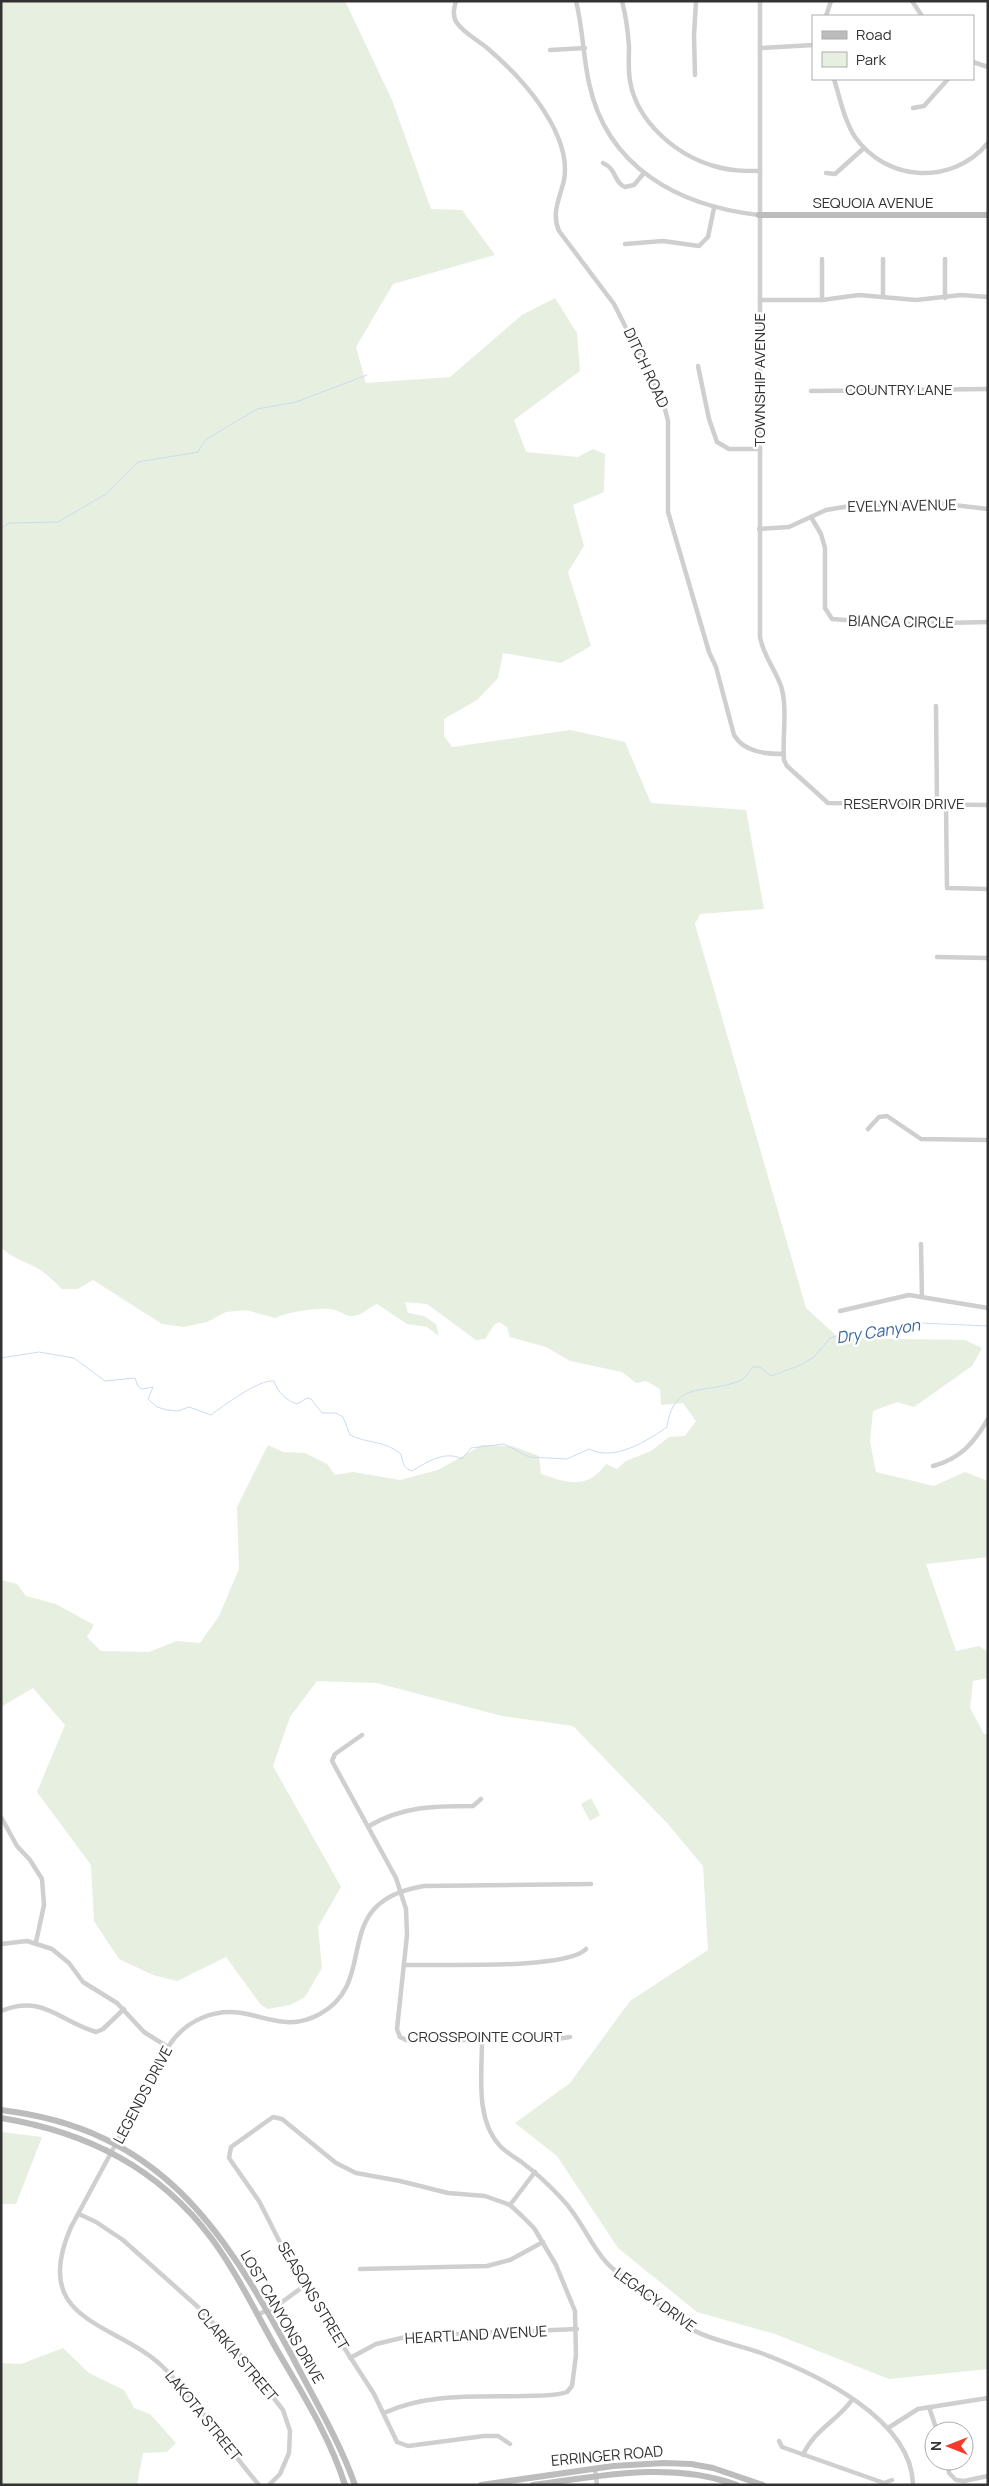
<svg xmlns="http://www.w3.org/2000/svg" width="989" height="2486" font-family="Manrope,sans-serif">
  <rect width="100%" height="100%" fill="#fff"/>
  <g fill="#e6efe0">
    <path d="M1,1H345L392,100L431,209L462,210L495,255L393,284L356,347L366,383L450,377L522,315L555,298L577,333L580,371L514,420L526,452L578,457L593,449L605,454L604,492L573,505L584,546L568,572L591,646L561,663L503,653L498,678L477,700L444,719V736L452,747L570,730L625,742L651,803L746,810L764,909L700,914L695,924L806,1308L839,1338L965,1340L982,1348L972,1366L914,1407L897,1402L873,1411L870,1441L876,1472L934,1486L965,1472L988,1481V1557L926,1564L956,1651L979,1646L988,1652V1678L973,1681L970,1708L984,1734H988V2369L889,2379L775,2334L697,2312L618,2248L557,2156L515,2123L570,2083L630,2001L708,1950L703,1866L667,1823L573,1726L502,1716L377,1683L317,1681L290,1717L273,1766L341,1887L318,1927L322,1968L305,1997L290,2005L268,2009L261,2005L226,1957L177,1981L153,1975L119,1959L94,1921L91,1865L37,1792L65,1725L33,1688L1,1707V1580L17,1584L26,1596L56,1604L94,1625L87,1637L101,1651L149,1652L177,1641L200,1643L219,1616L239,1569L237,1507L268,1445L283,1452L305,1453L327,1464L335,1475L353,1472L400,1480L438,1470L482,1445L512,1446L539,1456L541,1474C568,1483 587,1490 606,1464L617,1469L626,1461L651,1451L669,1437L685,1436L696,1421L683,1403L661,1405L660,1389L646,1381L636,1383L622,1372L570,1361L546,1347L510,1337L507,1327L499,1322L494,1325L485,1339L476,1340L427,1304L405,1302L408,1313L424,1316L436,1324L439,1336L427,1327L407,1324L377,1304C369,1307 361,1316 353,1316C347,1317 342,1312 335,1310C322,1306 287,1312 275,1318L246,1310L226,1312L207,1322L184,1327L162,1324L93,1280L78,1289H62C54,1281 45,1272 35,1267C22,1260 11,1258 1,1247Z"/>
    <polygon points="591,1798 600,1815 590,1821 581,1804"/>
    <polygon points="1,2132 42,2137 16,2204 1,2204"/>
    <polygon points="63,2348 89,2373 124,2390 134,2408 150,2414 176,2443 167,2452 143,2453 137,2485 1,2485 1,2363 21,2364"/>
  </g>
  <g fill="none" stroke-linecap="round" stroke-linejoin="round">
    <g stroke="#cbdcf0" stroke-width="1">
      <polyline points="1,528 9,523 58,522 106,494 138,462 198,452 205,440 257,409 296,402 367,375"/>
      <path d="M1,1358L39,1352L74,1358L105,1381L135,1378L138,1386L142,1389L153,1387L148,1399L157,1407L167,1410L178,1411L189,1407L211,1415C223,1406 259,1379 274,1381C278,1393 286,1400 297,1404L307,1398L311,1399L322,1413H336L343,1417L350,1435C368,1444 384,1440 401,1454C403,1463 403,1468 412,1471C427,1462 445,1450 462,1459L471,1448L504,1444L529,1457L567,1459L589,1449C614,1462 647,1441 667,1427C674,1379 706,1395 739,1381C745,1379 749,1371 753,1367H760L771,1376L801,1365L814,1357L830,1338L846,1333L920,1323L988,1326"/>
    </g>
    <g stroke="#cfcfcf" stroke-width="4.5">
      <path d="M456,1C454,8 452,16 457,23C463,32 477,40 486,47C506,64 523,81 538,102C553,123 569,153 564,180C560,198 551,213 559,231L614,304L663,401L668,421V512L709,652L716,667L734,735C744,752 765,754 784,754"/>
      <path d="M576,1C583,29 583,56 589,83C607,168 679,206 759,215"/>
      <path d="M622,1C626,16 628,31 629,47C629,58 628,69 630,81C637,122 676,155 714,166C729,171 744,171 760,171"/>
      <path d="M760,1V637C763,655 775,669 781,686C788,709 782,736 784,760L787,766L828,803L988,805"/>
      <polyline points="912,1 922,16"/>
      <polyline points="826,16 831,1"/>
      <polyline points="760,48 813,45"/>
      <polyline points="550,50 585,48"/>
      <polyline points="973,62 988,67"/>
      <polyline points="695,75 694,36 696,1"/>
      <path d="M834,79C840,98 844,120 855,137C887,182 952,186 988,143"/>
      <polyline points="913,108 924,106 948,79"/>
      <path d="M603,163C618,170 613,182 625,187L634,185L644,173"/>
      <polyline points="826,173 835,174 864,148"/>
      <polyline points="625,244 663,241 699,246 708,237 714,208"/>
      <polyline points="822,259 822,300"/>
      <polyline points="883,259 883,297"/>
      <polyline points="945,298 945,259"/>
      <polyline points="760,300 822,300 859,295 916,300 961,295 988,297"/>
      <polyline points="698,366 709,419 717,442 729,449 760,449"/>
      <polyline points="811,391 988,389"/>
      <polyline points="811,517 821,534 825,548 825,608 832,619 897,624 988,622"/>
      <polyline points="759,529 789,527 826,510 850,506 936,503 988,509"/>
      <polyline points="936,706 937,804"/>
      <polyline points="946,804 947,888 988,889"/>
      <polyline points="937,957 988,958"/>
      <polyline points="868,1129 879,1117 887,1116 921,1139 988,1140"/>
      <polyline points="921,1244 922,1297"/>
      <polyline points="840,1311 909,1295 988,1308"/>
      <path d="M933,1466C960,1459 974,1443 988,1419"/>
      <polyline points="362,1735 335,1754 332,1761 396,1878 406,1909 407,1935 397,2029 400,2037 406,2040 551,2040 570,2037"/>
      <polyline points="1,1817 17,1846 30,1860 42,1879 44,1905 36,1942"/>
      <path d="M369,1826C403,1806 435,1806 473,1806L481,1799"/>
      <polyline points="1,1944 27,1941 52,1949 69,1963 83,1982 117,2003 144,2032 168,2047"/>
      <path d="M405,1965C437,1964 567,1970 586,1949"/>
      <path d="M1,2011C43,1994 59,2021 96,2032L103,2029L124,2009"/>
      <path d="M482,2040C482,2075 475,2119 500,2146C507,2153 516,2158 524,2164C539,2175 551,2187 563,2200C581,2219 590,2244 606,2262C616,2273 629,2282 641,2291C656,2302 670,2316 686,2326C708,2340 736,2344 761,2353C814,2373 912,2418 913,2485"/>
      <polyline points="510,2205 535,2172"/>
      <polyline points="79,2214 96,2222 123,2240 198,2307 228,2339 283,2410 290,2431 289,2453 280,2474 269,2485"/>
      <polyline points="360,2269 487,2266 510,2260 543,2242"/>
      <polyline points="257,2315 278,2305 304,2286"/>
      <polyline points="350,2358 376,2344 410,2336 577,2329"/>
      <polyline points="929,2407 937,2431"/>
      <path d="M384,2413C427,2393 475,2397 521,2396C535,2395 554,2397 567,2392L572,2386L576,2355L575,2311L556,2265L534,2228L522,2216L510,2205L485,2196L448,2193L400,2181L356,2173L336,2163L282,2119L273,2117L231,2147L229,2158L259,2201L294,2270L374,2394L397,2442L408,2446L484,2436H498L510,2444"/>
      <polyline points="888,2428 918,2409 988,2398"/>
      <polyline points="779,2441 782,2447 884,2483 892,2480"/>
      <path d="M803,2455C814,2430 837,2421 852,2400"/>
      <polyline points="948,2461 949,2473 956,2480 964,2481 988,2476"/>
      <polyline points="595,2469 597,2485"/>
      <path d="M259,2485C227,2448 200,2405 166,2370C119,2321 28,2325 71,2227L168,2047C185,2020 216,2007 247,2014C275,2020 292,2029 320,2014C382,1980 326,1902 424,1886L591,1884"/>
    </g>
    <g stroke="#bcbcbc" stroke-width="6">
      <polyline points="759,215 988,215"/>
      <path d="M1,2110C159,2129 222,2226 292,2356C314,2399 339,2440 355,2485"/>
      <path d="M1,2118C87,2132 159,2168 212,2239C237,2273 256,2313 277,2350C302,2393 330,2437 345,2485"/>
      <polyline points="481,2485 613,2466 664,2463 691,2464 713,2468 763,2485"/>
      <path d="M533,2485C601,2476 671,2461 737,2485"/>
    </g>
  </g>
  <g text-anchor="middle" stroke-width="5" stroke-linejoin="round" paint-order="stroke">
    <g font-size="15" fill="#323232" stroke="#fff">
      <text x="873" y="208">SEQUOIA AVENUE</text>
      <text transform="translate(646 368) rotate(65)" y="5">DITCH ROAD</text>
      <text transform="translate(760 380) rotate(-90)" y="5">TOWNSHIP AVENUE</text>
      <text x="899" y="395">COUNTRY LANE</text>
      <text transform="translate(902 506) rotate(-1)" y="5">EVELYN AVENUE</text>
      <text transform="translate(901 622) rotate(1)" y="5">BIANCA CIRCLE</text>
      <text x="904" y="809">RESERVOIR DRIVE</text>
      <text x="485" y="2042">CROSSPOINTE COURT</text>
      <text transform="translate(143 2095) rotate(-62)" y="5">LEGENDS DRIVE</text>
      <text transform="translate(313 2296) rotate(59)" y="5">SEASONS STREET</text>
      <text transform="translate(655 2300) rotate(36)" y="5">LEGACY DRIVE</text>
      <text transform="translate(282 2317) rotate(60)" y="5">LOST CANYONS DRIVE</text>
      <text transform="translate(476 2335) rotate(-3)" y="5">HEARTLAND AVENUE</text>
      <text transform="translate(237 2355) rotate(50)" y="5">CLARKIA STREET</text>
      <text transform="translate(203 2416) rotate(51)" y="5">LAKOTA STREET</text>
      <text transform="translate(607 2456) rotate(-5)" y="5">ERRINGER ROAD</text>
    </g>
    <g font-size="16" font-style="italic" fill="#37659d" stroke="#fff">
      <text transform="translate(878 1331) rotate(-9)" y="6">Dry Canyon</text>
    </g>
  </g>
  <rect width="989" height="2486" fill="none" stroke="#323232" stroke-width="5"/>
  <rect x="812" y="15" width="162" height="65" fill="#ffffff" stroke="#adadad"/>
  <rect x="822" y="31" width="25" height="8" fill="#bcbcbc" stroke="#adadad"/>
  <text x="856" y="40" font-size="15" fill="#323232">Road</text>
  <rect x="822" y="52" width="25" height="15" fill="#e6efe0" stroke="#adadad"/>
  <text x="856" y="65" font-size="15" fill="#323232">Park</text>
  <g transform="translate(949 2446) rotate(270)"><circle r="24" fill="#ffffff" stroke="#adadad"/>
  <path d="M0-4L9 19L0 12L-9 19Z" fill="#f53a29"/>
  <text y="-8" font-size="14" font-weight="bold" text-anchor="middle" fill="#323232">N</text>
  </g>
</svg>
